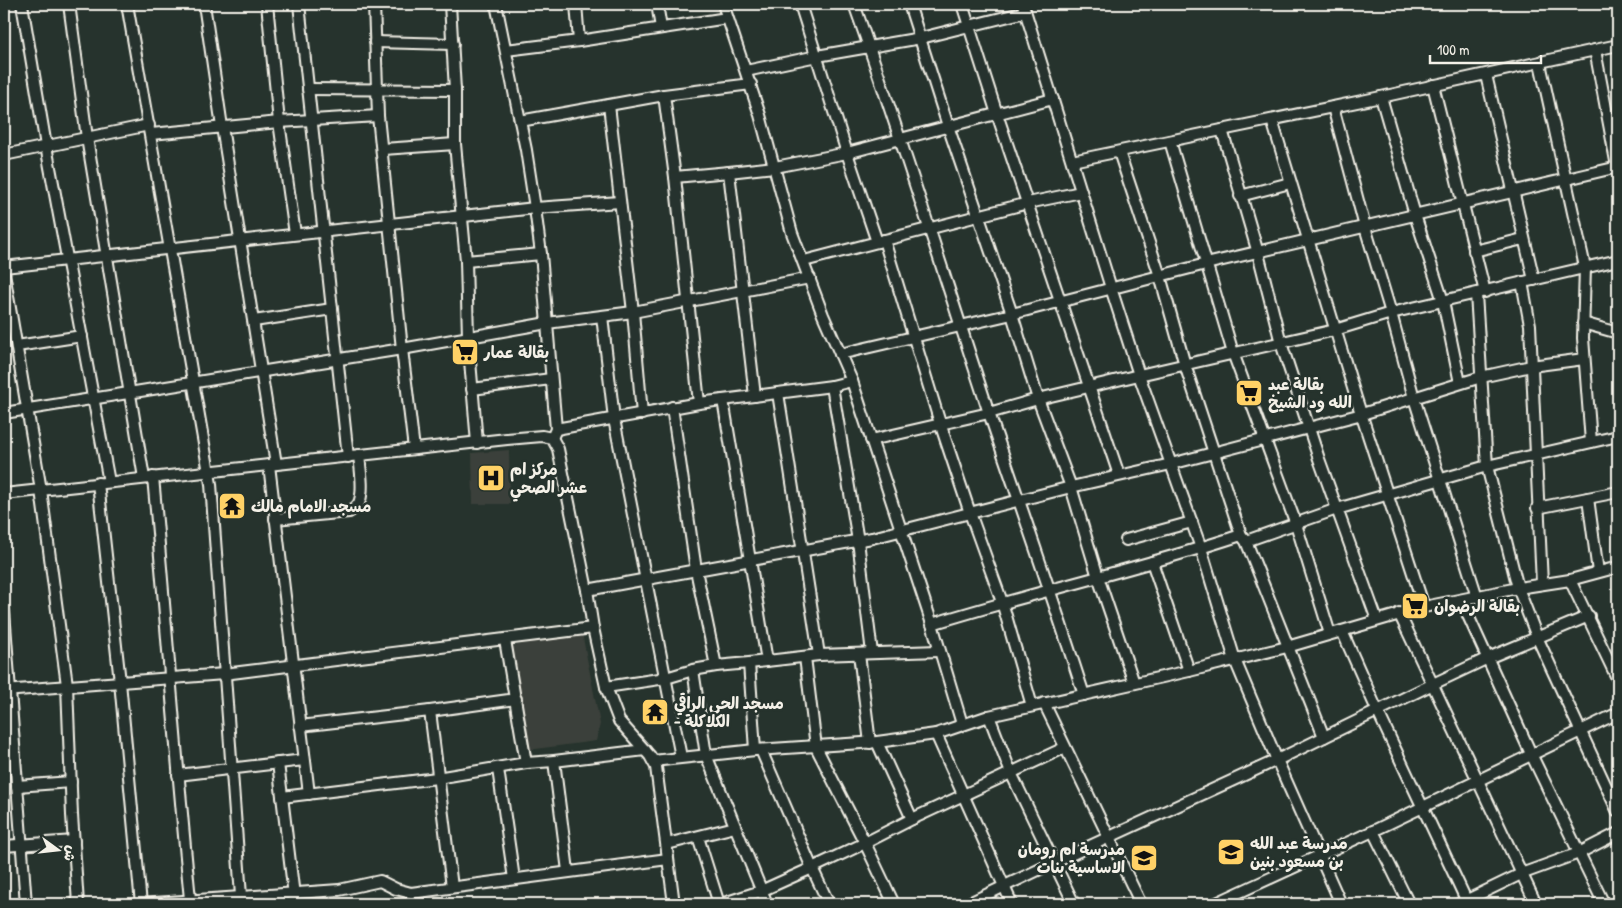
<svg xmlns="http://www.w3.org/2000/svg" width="1622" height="908" font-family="'Patrick Hand','Playpen Sans Arabic',sans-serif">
  <rect width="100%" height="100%" fill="#26332d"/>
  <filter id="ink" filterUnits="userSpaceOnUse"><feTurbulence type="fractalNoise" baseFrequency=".02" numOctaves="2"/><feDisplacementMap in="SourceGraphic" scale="10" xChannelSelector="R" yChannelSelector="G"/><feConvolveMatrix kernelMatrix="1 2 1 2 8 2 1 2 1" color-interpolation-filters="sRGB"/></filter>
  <g filter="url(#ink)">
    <g fill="#3b413a">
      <polygon points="509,450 510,504 473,504 472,453"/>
      <polygon points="582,633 600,724 596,741 528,750 512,646"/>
    </g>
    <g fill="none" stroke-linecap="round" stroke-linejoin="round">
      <g stroke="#f4f1e8" stroke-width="14">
        <g id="minor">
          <polyline points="22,4 46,146 109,482"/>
          <polyline points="69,4 87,138 144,478"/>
          <polyline points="127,4 211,484 241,896"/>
          <polyline points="204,4 222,127 276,464"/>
          <polyline points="267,4 279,122 295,234"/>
          <polyline points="299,4 348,457"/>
          <polyline points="374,4 378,116 402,349 414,449"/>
          <polyline points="450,4 455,90 455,144 466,261 468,337 477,443"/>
          <polyline points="496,4 526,150 535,208 541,254 556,429 552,438"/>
          <polyline points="576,4 579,41"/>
          <polyline points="657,4 661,28"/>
          <polyline points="723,4 760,115 792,233 823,315 852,381 932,624 962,724"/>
          <polyline points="800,4 847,153 877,242"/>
          <path d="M854,4C902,139 944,276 989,413C1021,507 1054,601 1084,695"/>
          <polyline points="909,4 948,126 1012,314 1038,399 1071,487 1098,577 1134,683"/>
          <polyline points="962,4 997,114 1119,475"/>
          <polyline points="1023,4 1111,288 1139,375 1201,548 1235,660 1277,760 1341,904"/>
          <polyline points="375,42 453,44"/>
          <polyline points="506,50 579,41 727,18"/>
          <polyline points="1595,50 1618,172"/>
          <polyline points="1540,63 1585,267 1583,338 1591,442"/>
          <polyline points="746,71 817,56 921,38 1025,12"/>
          <polyline points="1486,75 1534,280"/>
          <polyline points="1433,85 1485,292"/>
          <polyline points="308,89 455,90"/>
          <polyline points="664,95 675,177 699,403"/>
          <polyline points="1381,97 1415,215 1443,301 1460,383"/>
          <polyline points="609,105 633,312 642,414"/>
          <polyline points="1333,107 1365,227 1391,313 1414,398 1477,597"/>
          <polyline points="1272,120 1356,398 1424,607"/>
          <polyline points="520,121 664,95 751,84"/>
          <polyline points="1222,130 1258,253 1281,343 1319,459 1377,620"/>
          <polyline points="151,134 279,122 378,116"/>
          <polyline points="1170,141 1233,353 1296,524 1330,634"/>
          <polyline points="383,149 455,144"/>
          <polyline points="1119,152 1160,276 1185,365 1241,535 1246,541 1324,737"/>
          <polyline points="4,155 149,125"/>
          <polyline points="1072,161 1381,97 1618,45"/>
          <polyline points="675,177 729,172"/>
          <polyline points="1240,196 1290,183"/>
          <polyline points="884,240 940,423 970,513 1002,602 1032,706"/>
          <polyline points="1474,251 1523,239"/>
          <polyline points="466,261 541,254"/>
          <polyline points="804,261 1028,203 1081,192"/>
          <polyline points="4,267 535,208 620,202"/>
          <polyline points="4,273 41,490 67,685 72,815 78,904"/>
          <polyline points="1522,282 1530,325 1542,584"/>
          <polyline points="1476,294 1487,466 1518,588 1537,637 1618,812"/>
          <polyline points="602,316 614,419 681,757"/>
          <polyline points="254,321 332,309"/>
          <polyline points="1583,323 1618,333"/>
          <polyline points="17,346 82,336"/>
          <polyline points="840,354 1012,314 1206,264 1618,167"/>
          <polyline points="832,386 858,541 872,653"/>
          <polyline points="472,389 551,379"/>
          <polyline points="778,393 819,655"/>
          <polyline points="755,396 729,172 775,167 847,153 1053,99"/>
          <polyline points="723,400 767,661"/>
          <polyline points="672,407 696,570 716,666"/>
          <polyline points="4,413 402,349 547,323 633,312 810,278"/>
          <polyline points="556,429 699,403 832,386 852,381"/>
          <polyline points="871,440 989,413 1038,399 1139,375 1335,330 1391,313 1618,260"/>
          <polyline points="269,465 309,794"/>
          <path d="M153,477C166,618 176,759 190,899"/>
          <polyline points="98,483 120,682 141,904"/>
          <polyline points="4,494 507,439 542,436 552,438 558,449 587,590 593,628 606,687 619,721 650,756 656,767 674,904"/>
          <polyline points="1588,498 1598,572"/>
          <polyline points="1537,508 1618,492"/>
          <path d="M275,519L349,512C354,509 359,506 360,500C364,487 360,468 359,455"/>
          <polyline points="1126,540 1192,522"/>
          <polyline points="1246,541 1337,509 1487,466 1618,436"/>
          <polyline points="1152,562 1189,671"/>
          <polyline points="1570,580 1618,680"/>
          <polyline points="587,590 872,538 1071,487 1171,464 1362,414 1481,377 1531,366 1584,359"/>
          <polyline points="1461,600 1532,756 1604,904"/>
          <polyline points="4,611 26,904"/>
          <polyline points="1399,613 1536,904"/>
          <path d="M932,624C1034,592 1139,569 1241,535"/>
          <polyline points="1342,631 1377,710 1468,904"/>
          <polyline points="505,640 526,763"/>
          <polyline points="859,654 870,743"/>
          <polyline points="805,657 816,747 865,843 894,904"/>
          <polyline points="749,663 755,750"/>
          <polyline points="693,670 706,755 767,904"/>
          <polyline points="606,687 666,678 693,670 716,666 749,663 819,655 939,651"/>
          <polyline points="4,691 224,674 593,628"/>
          <polyline points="1044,703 1141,904"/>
          <polyline points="430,711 452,887"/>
          <polyline points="989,716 1011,773 1074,904"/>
          <polyline points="300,726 430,711 516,699"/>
          <polyline points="936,734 1012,904"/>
          <polyline points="877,742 912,819"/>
          <polyline points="761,750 812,868 829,904"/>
          <polyline points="554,761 568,871"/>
          <polyline points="653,761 755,750 877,742 936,734 989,716 1189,671 1287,647 1424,607 1518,588 1570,580 1618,567"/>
          <polyline points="278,763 295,904"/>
          <polyline points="498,769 514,879"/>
          <polyline points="178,775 304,760"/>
          <polyline points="17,786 71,782"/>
          <polyline points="282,797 437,778 526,763 554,761 645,750"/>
          <polyline points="1373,831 1409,904"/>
          <polyline points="698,837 719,904"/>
          <polyline points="667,844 735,827"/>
          <polyline points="4,846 74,841"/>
          <polyline points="140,904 339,890 380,881 396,889 411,893 668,859"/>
          <polyline points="721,904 761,891 812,868 865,843 912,819 1064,748"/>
          <polyline points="967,904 1053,863 1277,760 1433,684 1488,658 1589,616"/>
          <polyline points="1214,904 1373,831 1618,713"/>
          <polyline points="1459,904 1521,874 1579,853 1618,833"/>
        </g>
      </g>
      <use href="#minor" stroke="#26332d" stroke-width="10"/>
    </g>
  </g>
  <defs>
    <g id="supermarket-square" transform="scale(1.4375)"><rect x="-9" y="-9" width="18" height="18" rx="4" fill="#ffd166" stroke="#26332d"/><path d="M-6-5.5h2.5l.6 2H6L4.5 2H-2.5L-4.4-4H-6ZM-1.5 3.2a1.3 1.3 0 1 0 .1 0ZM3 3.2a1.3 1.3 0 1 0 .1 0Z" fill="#111"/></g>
    <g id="hospital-square" transform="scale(1.4375)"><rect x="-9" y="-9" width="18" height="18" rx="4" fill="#ffd166" stroke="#26332d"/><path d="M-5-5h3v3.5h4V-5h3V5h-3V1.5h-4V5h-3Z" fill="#111"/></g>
    <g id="temple-square" transform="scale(1.4375)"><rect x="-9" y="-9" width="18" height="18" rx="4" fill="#ffd166" stroke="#26332d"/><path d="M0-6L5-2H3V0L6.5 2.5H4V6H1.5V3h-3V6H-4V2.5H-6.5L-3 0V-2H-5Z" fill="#111"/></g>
    <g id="school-square" transform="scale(1.4375)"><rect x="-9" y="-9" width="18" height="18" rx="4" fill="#ffd166" stroke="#26332d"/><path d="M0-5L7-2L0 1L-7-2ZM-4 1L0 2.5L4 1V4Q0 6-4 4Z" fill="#111"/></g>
  </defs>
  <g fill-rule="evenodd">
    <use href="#supermarket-square" x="465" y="352"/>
    <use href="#supermarket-square" x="1249" y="393"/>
    <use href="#hospital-square" x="491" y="478"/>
    <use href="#temple-square" x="232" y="506"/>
    <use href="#supermarket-square" x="1415" y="606"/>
    <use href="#temple-square" x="655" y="712"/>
    <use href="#school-square" x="1231" y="852"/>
    <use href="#school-square" x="1144" y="858"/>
  </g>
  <g text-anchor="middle" stroke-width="5" stroke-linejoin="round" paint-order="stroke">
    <g font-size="16" font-weight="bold" fill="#f4f1e8" stroke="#26332d" text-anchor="start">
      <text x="484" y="358">بقالة عمار</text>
      <text x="1268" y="390">بقالة عبد<tspan x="1268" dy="18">الله ود الشيخ</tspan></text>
      <text x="510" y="475">مركز ام<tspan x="510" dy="18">عشر الصحي</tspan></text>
      <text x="251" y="512">مسجد الامام مالك</text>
      <text x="1434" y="612">بقالة الرضوان</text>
      <text x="674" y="709">مسجد الحي الراقي<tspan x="674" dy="18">- الكلاكلة</tspan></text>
      <text x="1250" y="849">مدرسة عبد الله<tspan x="1250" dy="18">بن مسعود بنين</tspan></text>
      <text x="1125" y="855" text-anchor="end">مدرسة ام رومان<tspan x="1125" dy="18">الاساسية بنات</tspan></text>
    </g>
  </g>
  <rect width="1622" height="908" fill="none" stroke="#26332d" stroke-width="20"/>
  <rect x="10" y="10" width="1602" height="888" fill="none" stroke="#f4f1e8" stroke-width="2" filter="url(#ink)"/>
  <g transform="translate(58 850) rotate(105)" stroke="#26332d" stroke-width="4" paint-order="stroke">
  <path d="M0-4L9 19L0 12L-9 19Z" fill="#f4f1e8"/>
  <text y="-8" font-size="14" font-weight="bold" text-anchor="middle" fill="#f4f1e8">ش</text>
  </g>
  <path d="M1430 55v8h111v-8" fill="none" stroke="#f4f1e8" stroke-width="2.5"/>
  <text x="1437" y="55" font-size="15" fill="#f4f1e8" stroke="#26332d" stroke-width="4" paint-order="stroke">100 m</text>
</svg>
